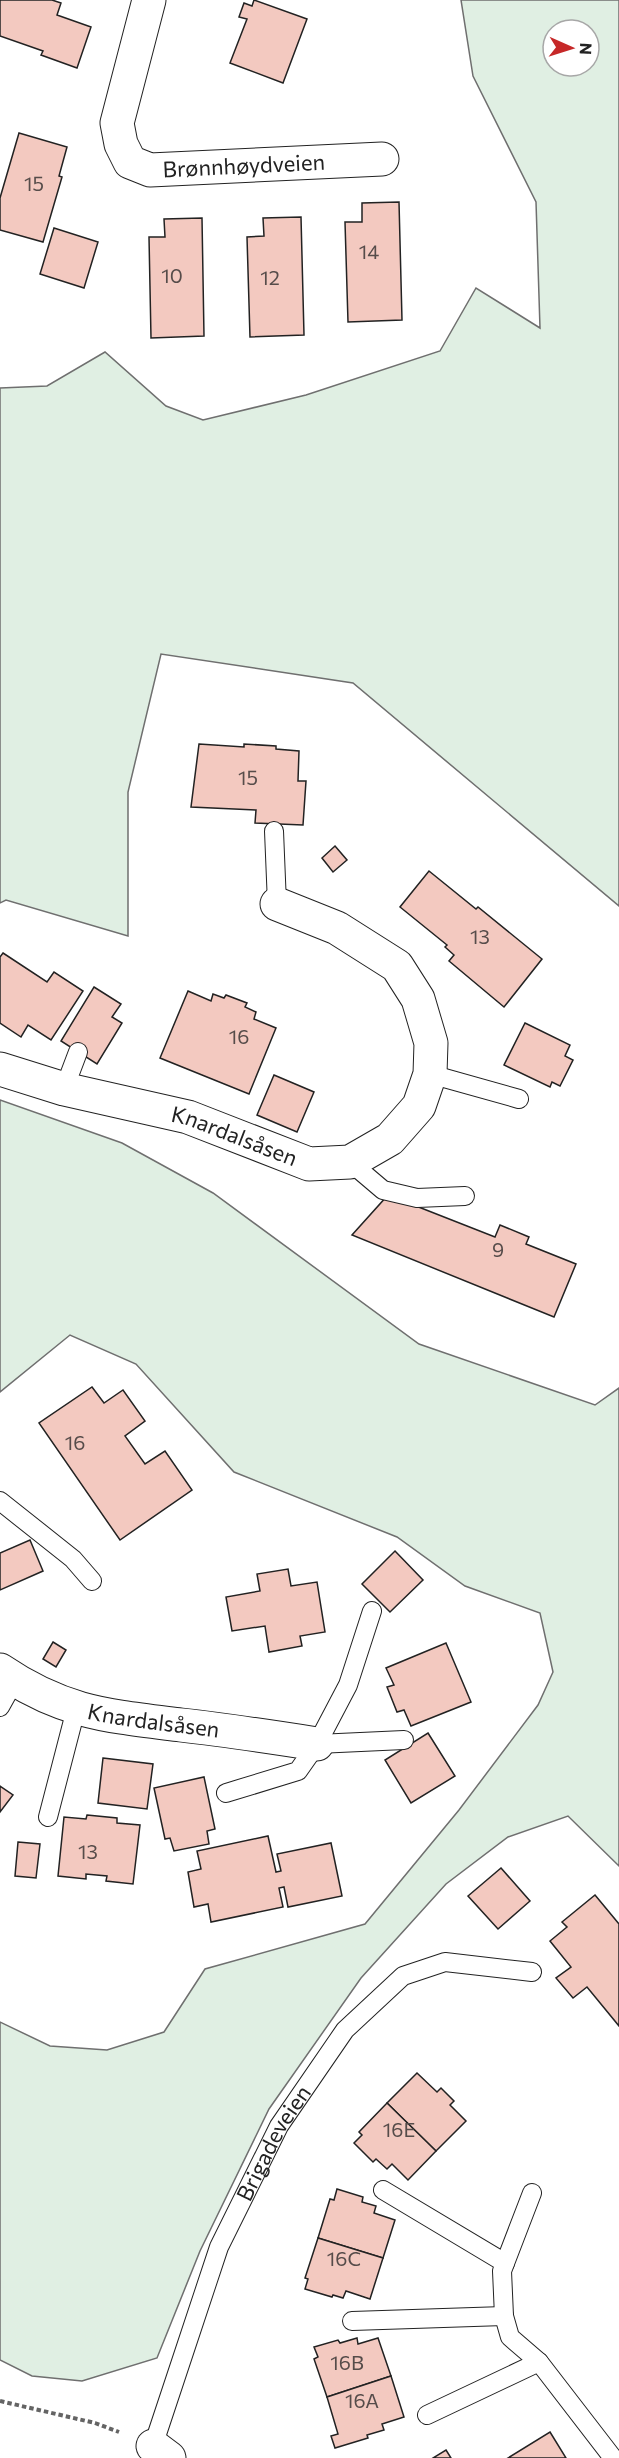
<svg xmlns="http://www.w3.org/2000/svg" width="619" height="2458" font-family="Commissioner,sans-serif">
  <rect width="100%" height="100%" fill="#fff"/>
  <g fill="#e0efe3" stroke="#6f6f6f" stroke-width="1.5" fill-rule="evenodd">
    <path d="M461,0H619V906L353,683L161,654L128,792V936L6,900L0,903V388L47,386L105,352L166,406L203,420L306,395L440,351L476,288L540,328L536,202L473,76ZM553,30H589V66H553Z"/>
    <polygon points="0,1100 122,1143 213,1193 419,1344 595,1405 619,1388 619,1866 568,1816 508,1837 446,1884 361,1978 269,2109 200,2251 157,2358 82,2381 32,2376 0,2360 0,2022 50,2046 107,2050 164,2032 205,1969 365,1924 459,1810 538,1705 553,1672 540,1613 465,1586 397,1537 234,1472 136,1364 70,1335 0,1392"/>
  </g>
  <g fill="#f3c9c0" stroke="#222" stroke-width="1.5">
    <polygon points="0,0 52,0 61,3 57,15 91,27 77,68 41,55 43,51 0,36"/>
    <polygon points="254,0 307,19 283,83 230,63 247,19 239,17 244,3 252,6"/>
    <polygon points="19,133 67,147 59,176 62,177 43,242 0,230 0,198"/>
    <polygon points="399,202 402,320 348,322 345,222 362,222 362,203"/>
    <polygon points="301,217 304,335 250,337 247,237 264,236 263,218"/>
    <polygon points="202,218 204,336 151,338 149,237 165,237 164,219"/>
    <polygon points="54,228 98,242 84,288 40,274"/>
    <polygon points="199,744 244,747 244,744 276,746 276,749 299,751 298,781 306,781 303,825 255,823 256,810 191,807"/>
    <polygon points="335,846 347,860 333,872 322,858"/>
    <polygon points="429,871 476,909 478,907 542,959 504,1007 449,961 454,955 445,947 447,945 400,907"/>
    <polygon points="3,953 47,982 54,972 83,991 51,1040 28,1025 21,1037 0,1023 0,957"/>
    <polygon points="94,987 121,1004 112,1017 122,1023 97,1064 61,1041"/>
    <polygon points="188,991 211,1001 213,994 224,998 226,995 247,1003 245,1007 256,1012 254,1019 276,1028 249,1094 160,1058"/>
    <polygon points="525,1023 570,1045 565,1056 573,1060 560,1086 552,1082 550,1087 504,1065"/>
    <polygon points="274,1075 314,1092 297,1132 257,1115"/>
    <polygon points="388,1195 495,1237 500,1225 529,1237 526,1244 576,1264 554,1317 352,1235"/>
    <polygon points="92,1387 104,1403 123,1390 145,1421 125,1436 145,1464 165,1451 192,1490 120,1540 39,1423"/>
    <polygon points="30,1540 43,1571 0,1590 0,1553"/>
    <polygon points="395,1551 423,1580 390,1612 362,1584"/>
    <polygon points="288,1569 291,1586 317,1582 325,1632 300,1636 302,1646 269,1652 265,1626 232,1631 226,1597 260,1591 257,1574"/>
    <polygon points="53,1642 66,1650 56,1667 43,1659"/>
    <polygon points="446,1643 471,1702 411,1726 404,1710 397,1712 387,1687 394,1685 386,1668"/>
    <polygon points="428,1733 455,1776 411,1803 385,1760"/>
    <polygon points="103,1758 153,1764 147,1809 98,1803"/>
    <polygon points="204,1777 215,1829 207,1831 209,1844 174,1851 170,1838 165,1839 154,1788"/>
    <polygon points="0,1786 13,1795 0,1812"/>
    <polygon points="87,1815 117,1818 117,1823 140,1825 133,1884 106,1881 107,1876 86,1874 86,1879 58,1876 64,1817 86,1819"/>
    <polygon points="268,1836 276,1872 281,1871 277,1854 331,1843 342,1896 288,1907 284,1887 279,1888 283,1907 211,1922 208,1904 194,1907 188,1872 201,1869 197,1851"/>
    <polygon points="18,1842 40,1844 36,1878 15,1876"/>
    <polygon points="501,1868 530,1901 498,1929 468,1896"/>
    <polygon points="595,1895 619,1924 619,2026 587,1987 573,1998 556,1978 571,1967 550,1941 567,1927 562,1922"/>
    <polygon points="417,2073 437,2092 441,2088 454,2101 450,2105 466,2121 436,2151 387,2103"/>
    <polygon points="387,2103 436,2151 408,2180 392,2164 387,2169 376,2159 373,2162 354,2143 362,2135 359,2132"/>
    <polygon points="337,2189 363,2197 362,2202 376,2206 374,2213 395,2220 383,2258 318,2238 330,2199 334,2200"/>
    <polygon points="318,2238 383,2258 370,2299 346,2291 343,2298 333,2295 332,2297 305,2289 308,2279 305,2278"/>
    <polygon points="357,2338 358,2344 378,2338 391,2376 327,2397 314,2359 318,2357 314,2347 338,2340 340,2343"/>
    <polygon points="391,2376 404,2417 382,2424 384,2430 367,2435 368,2438 335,2448 331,2436 338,2434 327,2397"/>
    <polygon points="550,2432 566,2458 508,2458"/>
    <polygon points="446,2450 451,2458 433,2458"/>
  </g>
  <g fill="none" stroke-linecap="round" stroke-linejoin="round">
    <g stroke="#222" stroke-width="20">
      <g id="lane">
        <polyline points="274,831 277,904"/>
        <polyline points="430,1074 519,1099"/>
        <polyline points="64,1089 78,1052"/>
        <polyline points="350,1162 383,1190 417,1198 465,1196"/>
        <polyline points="0,1501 73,1559 92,1581"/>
        <polyline points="0,1707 15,1680"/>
        <polyline points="317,1744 404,1740"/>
        <polyline points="226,1793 298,1771 317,1744 348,1685 372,1611"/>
        <polyline points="48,1817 76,1709"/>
        <polyline points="383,2190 505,2263"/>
        <polyline points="532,2193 502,2271 504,2316 510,2337 539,2362 613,2458"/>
        <polyline points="352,2321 504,2316"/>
        <polyline points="427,2415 539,2362"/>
        <path id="s1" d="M153,2446L219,2247L279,2126L345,2030L403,1976L445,1962L532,1972"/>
      </g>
    </g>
    <g stroke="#222" stroke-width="35">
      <g id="street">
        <path id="s2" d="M149,0L117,123L121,144L130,162L150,170L382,159"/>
        <path id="s3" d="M0,1069L64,1089L188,1117L309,1164L350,1162L390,1139L419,1106L430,1074L431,1043L418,999L397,966L337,928L277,904"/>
        <path id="s4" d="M0,1670C63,1713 108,1716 181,1725C226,1730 272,1737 317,1744"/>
        <polyline points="153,2446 169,2458"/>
      </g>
    </g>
    <polyline stroke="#646464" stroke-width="4" stroke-dasharray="4.5 3" stroke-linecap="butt" points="0,2401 95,2423 119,2432"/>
    <use href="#lane" stroke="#fff" stroke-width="18"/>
    <use href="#street" stroke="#fff" stroke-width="33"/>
  </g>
  <g text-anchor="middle" stroke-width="4.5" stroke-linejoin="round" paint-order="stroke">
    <g font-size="20" fill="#564c4a">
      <text x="34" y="191">15</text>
      <text x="369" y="259">14</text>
      <text x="172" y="283">10</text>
      <text x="270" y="285">12</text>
      <text x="248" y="785">15</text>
      <text x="480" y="944">13</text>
      <text x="239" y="1044">16</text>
      <text x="498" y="1257">9</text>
      <text x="75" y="1450">16</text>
      <text x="88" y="1859">13</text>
      <text x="399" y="2137">16E</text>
      <text x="344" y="2266">16C</text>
      <text x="347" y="2370">16B</text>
      <text x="362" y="2408">16A</text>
    </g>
    <g font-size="22" fill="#222" stroke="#fff">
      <text dy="8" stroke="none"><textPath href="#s2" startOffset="284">Brønnhøydveien</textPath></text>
      <text dy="8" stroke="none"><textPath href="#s3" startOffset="244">Knardalsåsen</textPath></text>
      <text dy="8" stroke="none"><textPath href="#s4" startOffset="164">Knardalsåsen</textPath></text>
      <text dy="8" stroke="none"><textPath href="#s1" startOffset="327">Brigadeveien</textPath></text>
    </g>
  </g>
  <g transform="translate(571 48) rotate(93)"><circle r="28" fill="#ffffff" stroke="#a7a7a7" stroke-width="1.5"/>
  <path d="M0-4.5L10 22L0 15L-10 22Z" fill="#c62828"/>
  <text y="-9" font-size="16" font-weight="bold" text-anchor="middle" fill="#222222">N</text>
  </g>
</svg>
